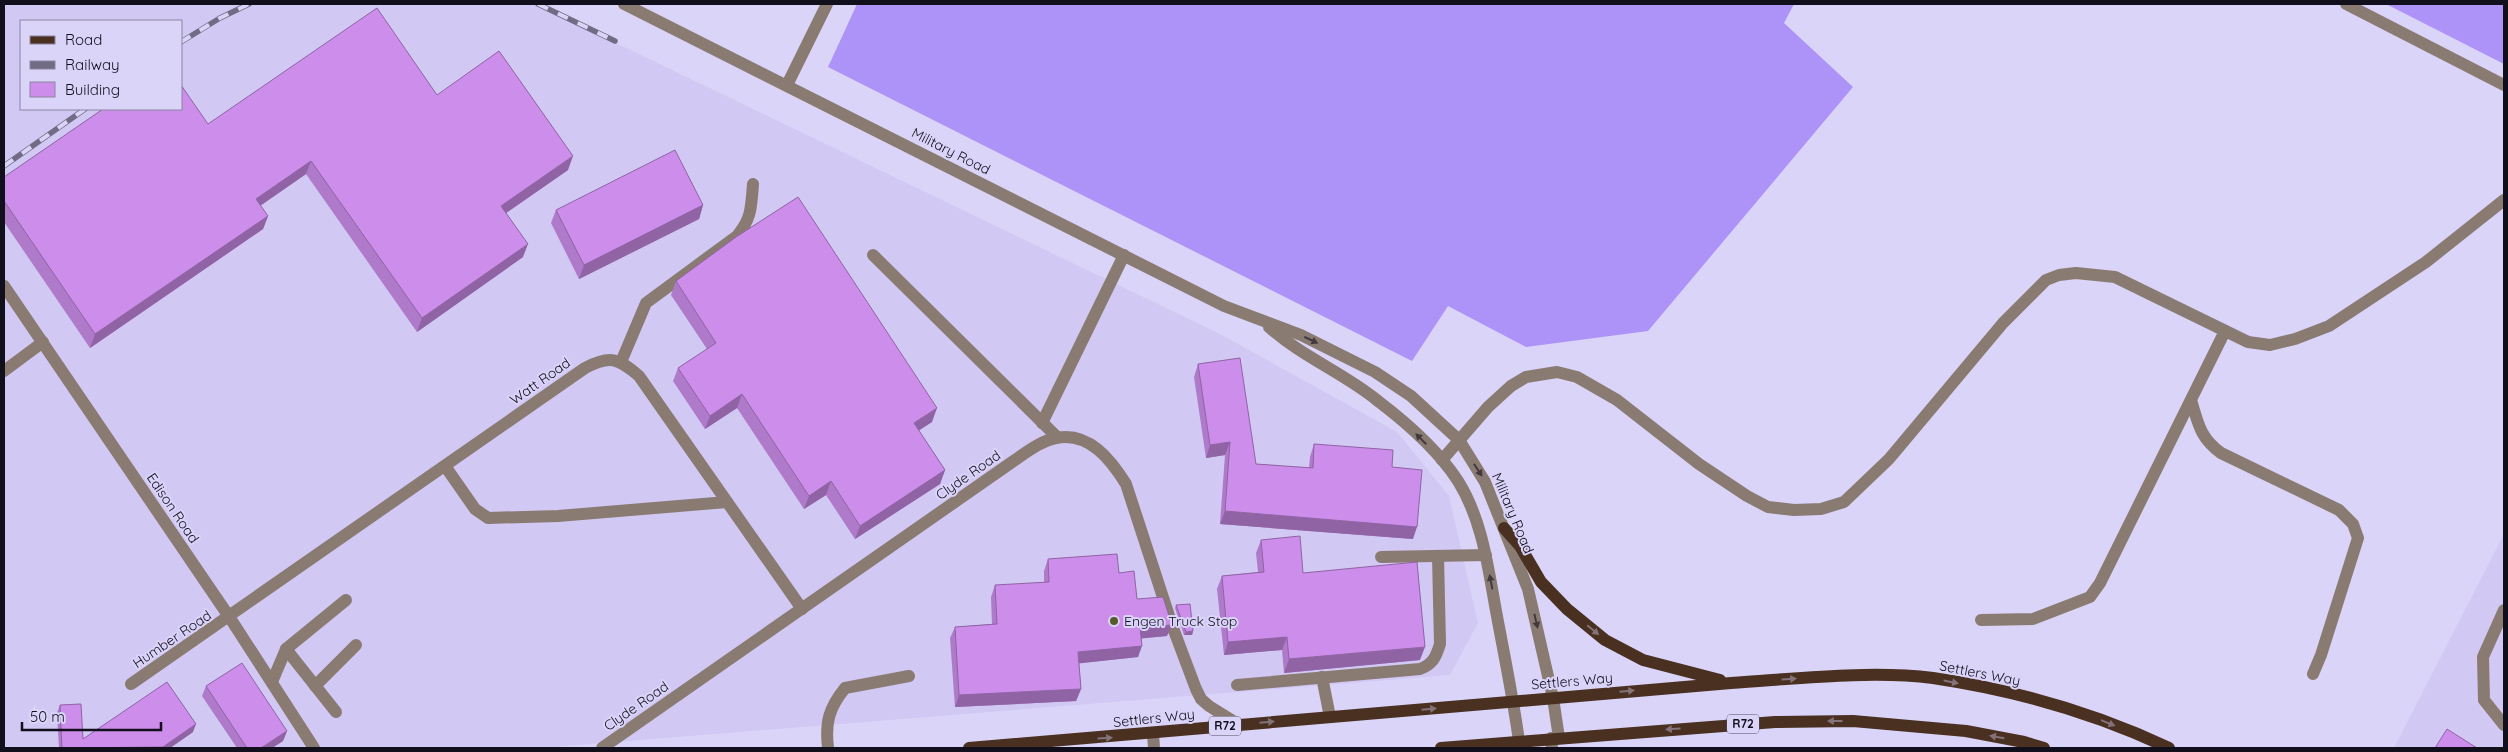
<svg xmlns="http://www.w3.org/2000/svg" width="2508" height="752" font-family="Quicksand,sans-serif">
  <rect width="100%" height="100%" fill="#dbd4f9"/>
  <g fill="#d1c8f4" fill-rule="evenodd">
    <path d="M4,4H535L1218,333L1397,432L1449,496L1478,623L1450,675L540,748H4ZM21,21H181V109H21Z"/>
    <polygon points="2504,534 2504,748 2394,748"/>
  </g>
  <g fill="#ad93f7">
    <polygon points="857,4 1794,4 1784,23 1853,87 1648,331 1526,347 1448,306 1412,361 828,67"/>
    <polygon points="2386,4 2504,4 2504,64"/>
  </g>
  <g fill="none" stroke-linecap="round" stroke-linejoin="round">
    <g stroke="#8a7b72" stroke-width="12">
      <polyline points="624,4 1224,306 1301,335 1375,372 1411,396 1459,440 1485,482 1528,589 1553,698 1559,738"/>
      <polyline points="2346,4 2504,85"/>
      <polyline points="787,85 827,4"/>
      <polyline points="873,255 1057,437"/>
      <polyline points="4,286 230,618 314,748"/>
      <path d="M1269,327C1302,357 1344,373 1378,401C1407,423 1438,450 1458,481C1482,519 1488,567 1496,611C1504,654 1513,697 1519,741"/>
      <path d="M621,362L646,303L737,236C752,218 751,207 753,184"/>
      <polyline points="4,371 43,342"/>
      <path d="M2191,400C2198,423 2200,438 2221,453L2339,510L2353,524L2358,538L2321,655L2313,674"/>
      <polyline points="1042,423 1124,255"/>
      <polyline points="1442,460 1488,407 1511,386 1526,377 1557,372 1577,377 1617,400 1699,464 1747,496 1768,507 1794,510 1821,509 1844,502 1889,459 2003,323 2046,280 2059,275 2076,273 2115,277 2248,342 2270,345 2295,339 2329,326 2426,262 2504,200"/>
      <polyline points="445,466 475,509 488,518 558,516 727,502"/>
      <polyline points="1381,557 1486,555"/>
      <polyline points="2504,610 2483,657 2484,700 2504,725"/>
      <polyline points="1981,620 2033,619 2090,597 2100,583 2225,331"/>
      <polyline points="286,649 336,712"/>
      <polyline points="1322,677 1330,717"/>
      <polyline points="272,682 286,649 346,600"/>
      <path d="M131,684L585,368C610,355 618,358 639,376L802,609"/>
      <path d="M1237,685L1420,669C1433,664 1436,657 1440,644L1438,556"/>
      <polyline points="315,686 356,645"/>
      <polyline points="1153,734 1154,748"/>
      <polyline points="1551,738 1552,748"/>
      <path d="M602,748L1015,460C1028,451 1041,441 1056,438C1089,431 1111,460 1126,484L1173,628L1196,689L1201,699L1209,706L1238,724"/>
      <path d="M828,748C825,722 829,708 845,688L909,676"/>
    </g>
    <g stroke="#493020" stroke-width="12">
      <polyline points="1504,528 1520,546 1541,582 1567,609 1605,640 1643,660 1720,680"/>
      <path d="M969,748L1731,683C1795,679 1869,670 1933,678C2014,690 2095,713 2169,748"/>
      <polyline points="1441,748 1775,722 1853,721 1966,731 2024,742 2044,748"/>
    </g>
    <g stroke="#716c84" stroke-width="5.5">
      <g id="rail">
        <polyline points="538,4 615,41"/>
        <polyline points="181,42 220,18 249,4"/>
        <polyline points="4,166 85,109"/>
      </g>
    </g>
    <use href="#rail" stroke="#dbd4f9" stroke-width="4" stroke-dasharray="11" stroke-linecap="butt"/>
  </g>
  <g fill="#af7ac9">
    <polygon points="437,95 568,170 506,213 523,257 417,332 306,174 260,206 268,216 263,229 90,348 4,222 4,177 208,124"/>
    <polygon points="703,205 699,219 579,279 551,223 556,210"/>
    <polygon points="676,281 932,422 918,430 945,470 940,484 855,539 826,495 804,509 737,408 705,429 673,381 678,368 707,349 671,295"/>
    <polygon points="1198,364 1256,464 1309,468 1310,457 1314,444 1392,467 1413,539 1220,524 1225,455 1206,458 1194,377"/>
    <polygon points="1261,540 1303,573 1420,660 1284,673 1282,650 1224,655 1217,589 1222,576 1258,572 1256,553"/>
    <polygon points="1048,559 1119,573 1137,599 1167,636 1142,638 1138,657 1079,663 1081,689 1076,701 955,707 950,638 955,627 992,624 991,597 995,585 1044,583 1044,571"/>
    <polygon points="1176,605 1193,631 1192,635 1184,635 1175,608"/>
    <polygon points="206,686 287,731 283,741 272,748 237,748 202,696"/>
    <polygon points="60,705 83,739 193,732 170,748 59,748 57,713"/>
  </g>
  <g fill="#8f63a4">
    <polygon points="573,156 568,170 496,220 501,206"/>
    <polygon points="311,161 306,174 251,212 256,199"/>
    <polygon points="703,205 699,219 579,279 584,265"/>
    <polygon points="268,216 263,229 90,348 95,334"/>
    <polygon points="528,244 523,257 417,332 422,318"/>
    <polygon points="742,394 737,408 705,429 710,416"/>
    <polygon points="937,408 932,422 909,437 914,423"/>
    <polygon points="1230,442 1225,455 1206,458 1210,445"/>
    <polygon points="945,470 940,484 855,539 860,526"/>
    <polygon points="831,481 826,495 804,509 809,496"/>
    <polygon points="1225,511 1417,527 1413,539 1220,524"/>
    <polygon points="1172,625 1167,636 1136,639 1140,627"/>
    <polygon points="1193,631 1192,635 1184,635 1186,632"/>
    <polygon points="1287,637 1282,650 1224,655 1228,642"/>
    <polygon points="1142,646 1138,657 1074,664 1078,652"/>
    <polygon points="1425,647 1420,660 1284,673 1289,659"/>
    <polygon points="1081,689 1076,701 955,707 959,695"/>
    <polygon points="196,724 193,732 170,748 99,748"/>
    <polygon points="287,731 283,741 272,748 261,748"/>
  </g>
  <g fill="#cc8eea" stroke="#8f63a4">
    <polygon points="377,8 437,95 499,51 573,156 501,206 528,244 422,318 311,161 256,199 268,216 95,334 4,201 4,177 103,109 181,109 181,85 208,124"/>
    <polygon points="675,150 703,205 584,265 556,210"/>
    <polygon points="798,197 937,408 914,423 945,470 860,526 831,481 809,496 742,394 710,416 678,368 716,343 676,281 736,237"/>
    <polygon points="1240,358 1256,464 1313,468 1314,444 1393,450 1392,467 1422,470 1417,527 1225,511 1230,442 1210,445 1198,364"/>
    <polygon points="1300,536 1303,573 1417,562 1425,647 1289,659 1287,637 1228,642 1222,576 1264,572 1261,540"/>
    <polygon points="1117,554 1119,573 1134,571 1137,599 1163,597 1172,625 1140,627 1142,646 1078,652 1081,689 959,695 955,627 997,624 995,585 1049,582 1048,559"/>
    <polygon points="1190,604 1193,631 1186,632 1176,605"/>
    <polygon points="242,663 287,731 261,748 247,748 206,686"/>
    <polygon points="167,682 196,724 163,747 62,748 60,705 81,704 83,739"/>
    <polygon points="2447,729 2477,748 2435,748"/>
  </g>
  <defs><path id="oneway-solid" d="M-6-.8H1V-3.2L6.5 0L1 3.2V.8H-6Z" transform="scale(1.25)"/></defs>
  <g fill="#423a3e">
    <use href="#oneway-solid" transform="translate(1311 340) rotate(25)"/>
    <use href="#oneway-solid" transform="translate(1421 439) rotate(-135)"/>
    <use href="#oneway-solid" transform="translate(1478 470) rotate(57)"/>
    <use href="#oneway-solid" transform="translate(1491 582) rotate(-101)"/>
    <use href="#oneway-solid" transform="translate(1536 621) rotate(77)"/>
  </g>
  <g fill="#837277">
    <use href="#oneway-solid" transform="translate(1593 630) rotate(39)"/>
    <use href="#oneway-solid" transform="translate(1789 679) rotate(-4)"/>
    <use href="#oneway-solid" transform="translate(1951 682) rotate(11)"/>
    <use href="#oneway-solid" transform="translate(1627 691) rotate(-5)"/>
    <use href="#oneway-solid" transform="translate(1429 709) rotate(-5)"/>
    <use href="#oneway-solid" transform="translate(1835 721) rotate(180)"/>
    <use href="#oneway-solid" transform="translate(1267 722) rotate(-5)"/>
    <use href="#oneway-solid" transform="translate(2108 723) rotate(22)"/>
    <use href="#oneway-solid" transform="translate(1673 729) rotate(176)"/>
    <use href="#oneway-solid" transform="translate(1997 737) rotate(-170)"/>
    <use href="#oneway-solid" transform="translate(1105 738) rotate(-4)"/>
  </g>
  <circle fill="#555a28" stroke="#dbd4f9" stroke-width="2" cx="1114" cy="621" r="5"/>
  <g text-anchor="middle" stroke-width="4" stroke-linejoin="round" paint-order="stroke">
    <g fill="#dbd4f9" stroke="#4e4a5e" stroke-width="1">
      <rect x="1727" y="714.5" width="32" height="19" rx="4"/>
      <rect x="1209" y="716.5" width="32" height="19" rx="4"/>
    </g>
    <g font-size="12" font-weight="bold" fill="#120f1c">
      <text x="1743" y="728">R72</text>
      <text x="1225" y="730">R72</text>
    </g>
    <g font-size="14" fill="#120f1c" stroke="#dbd4f9">
      <text transform="translate(951 151) rotate(27)" y="5">Military Road</text>
      <text transform="translate(540 381) rotate(-35)" y="5">Watt Road</text>
      <text transform="translate(968 475) rotate(-35)" y="5">Clyde Road</text>
      <text transform="translate(173 508) rotate(56)" y="5">Edison Road</text>
      <text transform="translate(1513 513) rotate(67)" y="5">Military Road</text>
      <text transform="translate(172 639) rotate(-34)" y="5">Humber Road</text>
      <text transform="translate(1980 673) rotate(11)" y="5">Settlers Way</text>
      <text transform="translate(1572 681) rotate(-5)" y="5">Settlers Way</text>
      <text transform="translate(636 706) rotate(-35)" y="5">Clyde Road</text>
      <text transform="translate(1154 718) rotate(-6)" y="5">Settlers Way</text>
    </g>
    <g font-size="14" fill="#120f1c" stroke="#dbd4f9" text-anchor="start">
      <text x="1124" y="626">Engen Truck Stop</text>
    </g>
  </g>
  <rect width="2508" height="752" fill="none" stroke="#120f1c" stroke-width="10"/>
  <rect x="20" y="20" width="162" height="90" fill="#dbd4f9" stroke="#8b85a1"/>
  <rect x="30" y="36" width="25" height="8" fill="#493020" stroke="#8b85a1"/>
  <text x="65" y="45" font-size="15" fill="#120f1c">Road</text>
  <rect x="30" y="61" width="25" height="8" fill="#716c84" stroke="#8b85a1"/>
  <text x="65" y="70" font-size="15" fill="#120f1c">Railway</text>
  <rect x="30" y="82" width="25" height="15" fill="#cc8eea" stroke="#8b85a1"/>
  <text x="65" y="95" font-size="15" fill="#120f1c">Building</text>
  <path d="M22 722v8h139v-8" fill="none" stroke="#120f1c" stroke-width="2.5"/>
  <text x="30" y="722" font-size="15" fill="#120f1c" stroke="#dbd4f9" stroke-width="4" paint-order="stroke">50 m</text>
</svg>
